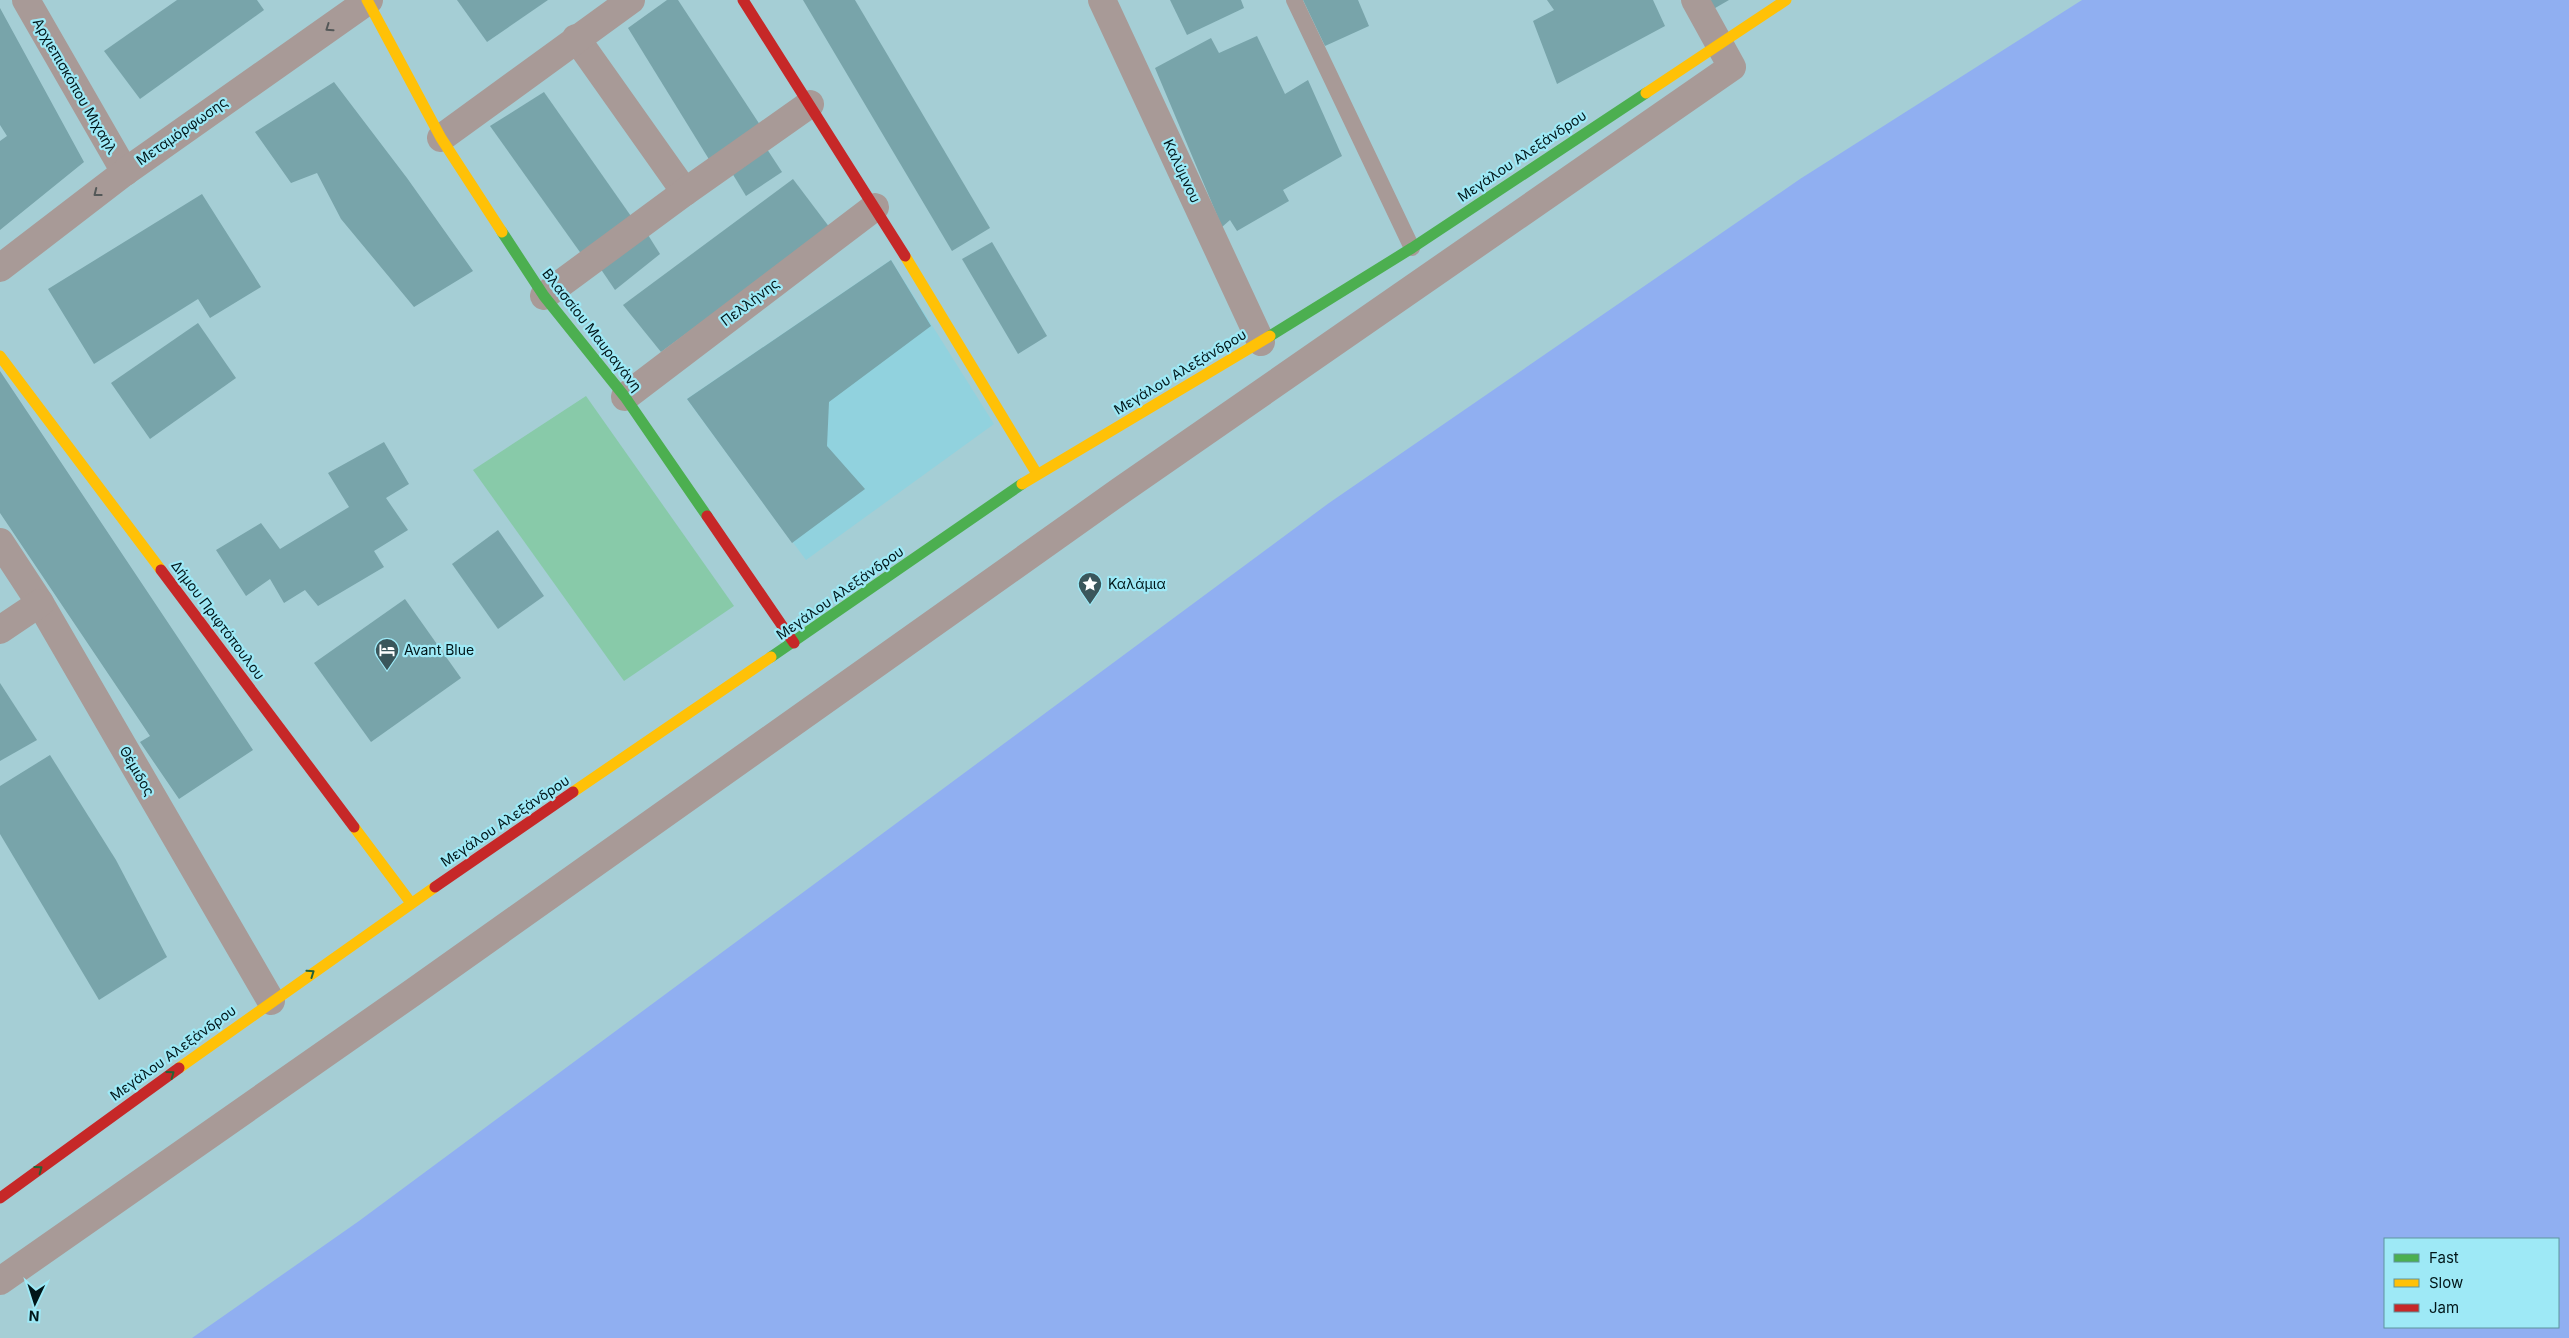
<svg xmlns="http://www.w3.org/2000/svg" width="2569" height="1338" font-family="Inter,sans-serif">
  <rect width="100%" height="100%" fill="#a5ced5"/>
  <polygon fill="#91d2de" points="891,260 994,424 806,560 687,399"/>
  <polygon fill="#88caa9" points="586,396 734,606 624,681 473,470"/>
  <path fill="#90aff1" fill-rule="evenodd" d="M2082,0H2569V1338H192L359,1221L1329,503L1800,179ZM2385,1239H2558V1327H2385Z"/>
  <g fill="#78a4aa">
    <polygon points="177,0 257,0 264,10 140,99 104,51"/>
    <polygon points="457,0 548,0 487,42"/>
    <polygon points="667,0 678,0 762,128 710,161 628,28"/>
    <polygon points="803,0 855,0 990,228 952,251"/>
    <polygon points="1170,0 1241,0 1244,8 1187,35"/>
    <polygon points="1303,0 1358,0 1369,26 1325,46"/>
    <polygon points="1547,0 1653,0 1665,26 1557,84 1533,21 1554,10"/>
    <polygon points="1704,0 1729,0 1710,11"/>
    <polygon points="0,8 84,162 0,230 0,141 7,136 0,125"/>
    <polygon points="1257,36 1285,94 1308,80 1342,156 1283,190 1289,201 1237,231 1230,220 1222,227 1155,68 1211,38 1219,53"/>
    <polygon points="334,82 407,178 473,271 414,307 341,219 317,173 291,183 255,132"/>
    <polygon points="544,92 633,219 582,255 490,126"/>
    <polygon points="763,143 782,172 746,196 729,168"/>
    <polygon points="793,179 830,228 661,352 623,305"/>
    <polygon points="202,194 261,287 210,318 198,299 94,364 48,289"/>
    <polygon points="643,227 660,254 615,290 596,262"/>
    <polygon points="992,242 1047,336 1018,354 962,259"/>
    <polygon points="891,260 931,326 829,402 827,446 865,489 792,543 687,399"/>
    <polygon points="198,323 236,378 150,439 111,383"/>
    <polygon points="0,371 253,750 179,799 140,742 150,736 0,513"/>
    <polygon points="384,442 409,484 386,498 408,530 374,551 384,567 318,606 305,590 284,603 270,579 246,596 216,550 261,523 280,549 349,507 328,473"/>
    <polygon points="498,530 544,596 498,629 452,564"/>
    <polygon points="405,599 461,678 371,742 314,663"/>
    <polygon points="0,683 37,740 0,761"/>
    <polygon points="50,755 116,860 167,957 99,1000 0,834 0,786"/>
  </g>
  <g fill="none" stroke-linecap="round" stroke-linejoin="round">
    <polyline stroke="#a89a97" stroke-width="16" points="1294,0 1412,248"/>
    <g stroke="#a89a97" stroke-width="28">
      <polyline points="26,0 125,172"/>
      <polyline points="1102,0 1261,342"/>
      <polyline points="576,38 685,192"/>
      <polyline points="441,138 631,0"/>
      <polyline points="0,268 125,172 369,0"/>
      <polyline points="544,296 685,192 810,104"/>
      <polyline points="625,397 875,207"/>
      <polyline points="0,542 40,603 271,1001"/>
      <polyline points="0,630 40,603"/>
      <polyline points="0,1281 412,993 1120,491 1732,67 1695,0"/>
    </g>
    <g stroke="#4caf50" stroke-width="11">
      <polyline points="502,232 544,296 625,397 707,516"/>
      <polyline points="1270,336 1412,248 1646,93"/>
      <polyline points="771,657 1022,484"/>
    </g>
    <g stroke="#ffc107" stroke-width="11">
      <polyline points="367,0 441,138 502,232"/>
      <polyline points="1646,93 1786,0"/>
      <polyline points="905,256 1037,474"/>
      <polyline points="0,356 161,570"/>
      <polyline points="1022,484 1270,336"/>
      <polyline points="573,792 771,657"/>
      <polyline points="354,827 411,903"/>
      <polyline points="179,1068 435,887"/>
    </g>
    <g stroke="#c62828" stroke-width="11">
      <polyline points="743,0 905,256"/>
      <polyline points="707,516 794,643"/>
      <polyline points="161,570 354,827"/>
      <polyline points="435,887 573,792"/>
      <polyline points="0,1198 179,1068"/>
    </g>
  </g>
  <defs><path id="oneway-chevron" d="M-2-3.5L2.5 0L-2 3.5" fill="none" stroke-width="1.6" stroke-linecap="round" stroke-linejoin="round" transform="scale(1.25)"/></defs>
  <g stroke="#545858">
    <use href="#oneway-chevron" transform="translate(329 28) rotate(145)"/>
    <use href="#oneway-chevron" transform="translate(97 193) rotate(142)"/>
  </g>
  <g stroke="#266234">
    <use href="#oneway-chevron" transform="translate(311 973) rotate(-35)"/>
    <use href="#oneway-chevron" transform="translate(171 1074) rotate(-36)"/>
    <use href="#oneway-chevron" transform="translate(39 1169) rotate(-36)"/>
  </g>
  <defs>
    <g id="sight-pin" transform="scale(1.25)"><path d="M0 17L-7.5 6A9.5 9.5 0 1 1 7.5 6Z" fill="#3a565b" stroke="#9ee9f6"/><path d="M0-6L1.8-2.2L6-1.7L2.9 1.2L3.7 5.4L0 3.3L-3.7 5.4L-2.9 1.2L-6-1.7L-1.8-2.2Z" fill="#fff"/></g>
    <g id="hotel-pin" transform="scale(1.25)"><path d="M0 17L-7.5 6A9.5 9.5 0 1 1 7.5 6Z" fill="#3a565b" stroke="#9ee9f6"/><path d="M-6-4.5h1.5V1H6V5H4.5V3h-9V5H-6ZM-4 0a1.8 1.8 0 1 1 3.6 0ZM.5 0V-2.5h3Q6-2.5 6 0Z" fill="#fff"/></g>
  </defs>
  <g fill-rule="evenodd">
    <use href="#sight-pin" x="1090" y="584"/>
    <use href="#hotel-pin" x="387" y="650"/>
  </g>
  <g text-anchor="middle" stroke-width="4.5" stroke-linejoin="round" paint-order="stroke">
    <g font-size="14" fill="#011619" stroke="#9ee9f6">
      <text transform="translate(75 86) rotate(60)" y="5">Αρχιεπισκόπου Μιχαήλ</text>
      <text transform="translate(182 131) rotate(-35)" y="5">Μεταμόρφωσης</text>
      <text transform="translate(1522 156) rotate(-34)" y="5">Μεγάλου Αλεξάνδρου</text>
      <text transform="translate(1182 171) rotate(65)" y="5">Καλύμνου</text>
      <text transform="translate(750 302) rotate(-37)" y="5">Πελλήνης</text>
      <text transform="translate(592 330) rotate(52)" y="5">Βλασσίου Μαυραγάνη</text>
      <text transform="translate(1180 372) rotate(-31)" y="5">Μεγάλου Αλεξάνδρου</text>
      <text transform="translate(840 593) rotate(-35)" y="5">Μεγάλου Αλεξάνδρου</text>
      <text transform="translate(218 620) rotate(53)" y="5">Δήμου Πριφτόπουλου</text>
      <text transform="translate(137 771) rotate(60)" y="5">Θέμιδος</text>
      <text transform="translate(505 821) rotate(-34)" y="5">Μεγάλου Αλεξάνδρου</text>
      <text transform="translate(173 1053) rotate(-36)" y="5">Μεγάλου Αλεξάνδρου</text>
    </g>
    <g font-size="14" fill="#011619" stroke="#9ee9f6" text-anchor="start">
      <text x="1108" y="589">Καλάμια</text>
      <text x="404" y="655">Avant Blue</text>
    </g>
  </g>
  <rect x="2384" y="1238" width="175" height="90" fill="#9ee9f6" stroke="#5f959e"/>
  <rect x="2394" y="1254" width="25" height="8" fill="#4caf50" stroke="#5f959e"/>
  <text x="2429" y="1263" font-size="15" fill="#011619">Fast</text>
  <rect x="2394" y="1279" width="25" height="8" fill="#ffc107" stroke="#5f959e"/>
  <text x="2429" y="1288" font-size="15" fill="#011619">Slow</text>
  <rect x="2394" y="1304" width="25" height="8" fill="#c62828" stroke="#5f959e"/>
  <text x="2429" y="1313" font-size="15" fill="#011619">Jam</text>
  <g transform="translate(35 1303) rotate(184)" stroke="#9ee9f6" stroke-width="4" paint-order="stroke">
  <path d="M0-4L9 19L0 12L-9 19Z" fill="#011619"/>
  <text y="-8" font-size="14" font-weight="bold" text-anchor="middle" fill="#011619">N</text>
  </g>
</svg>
